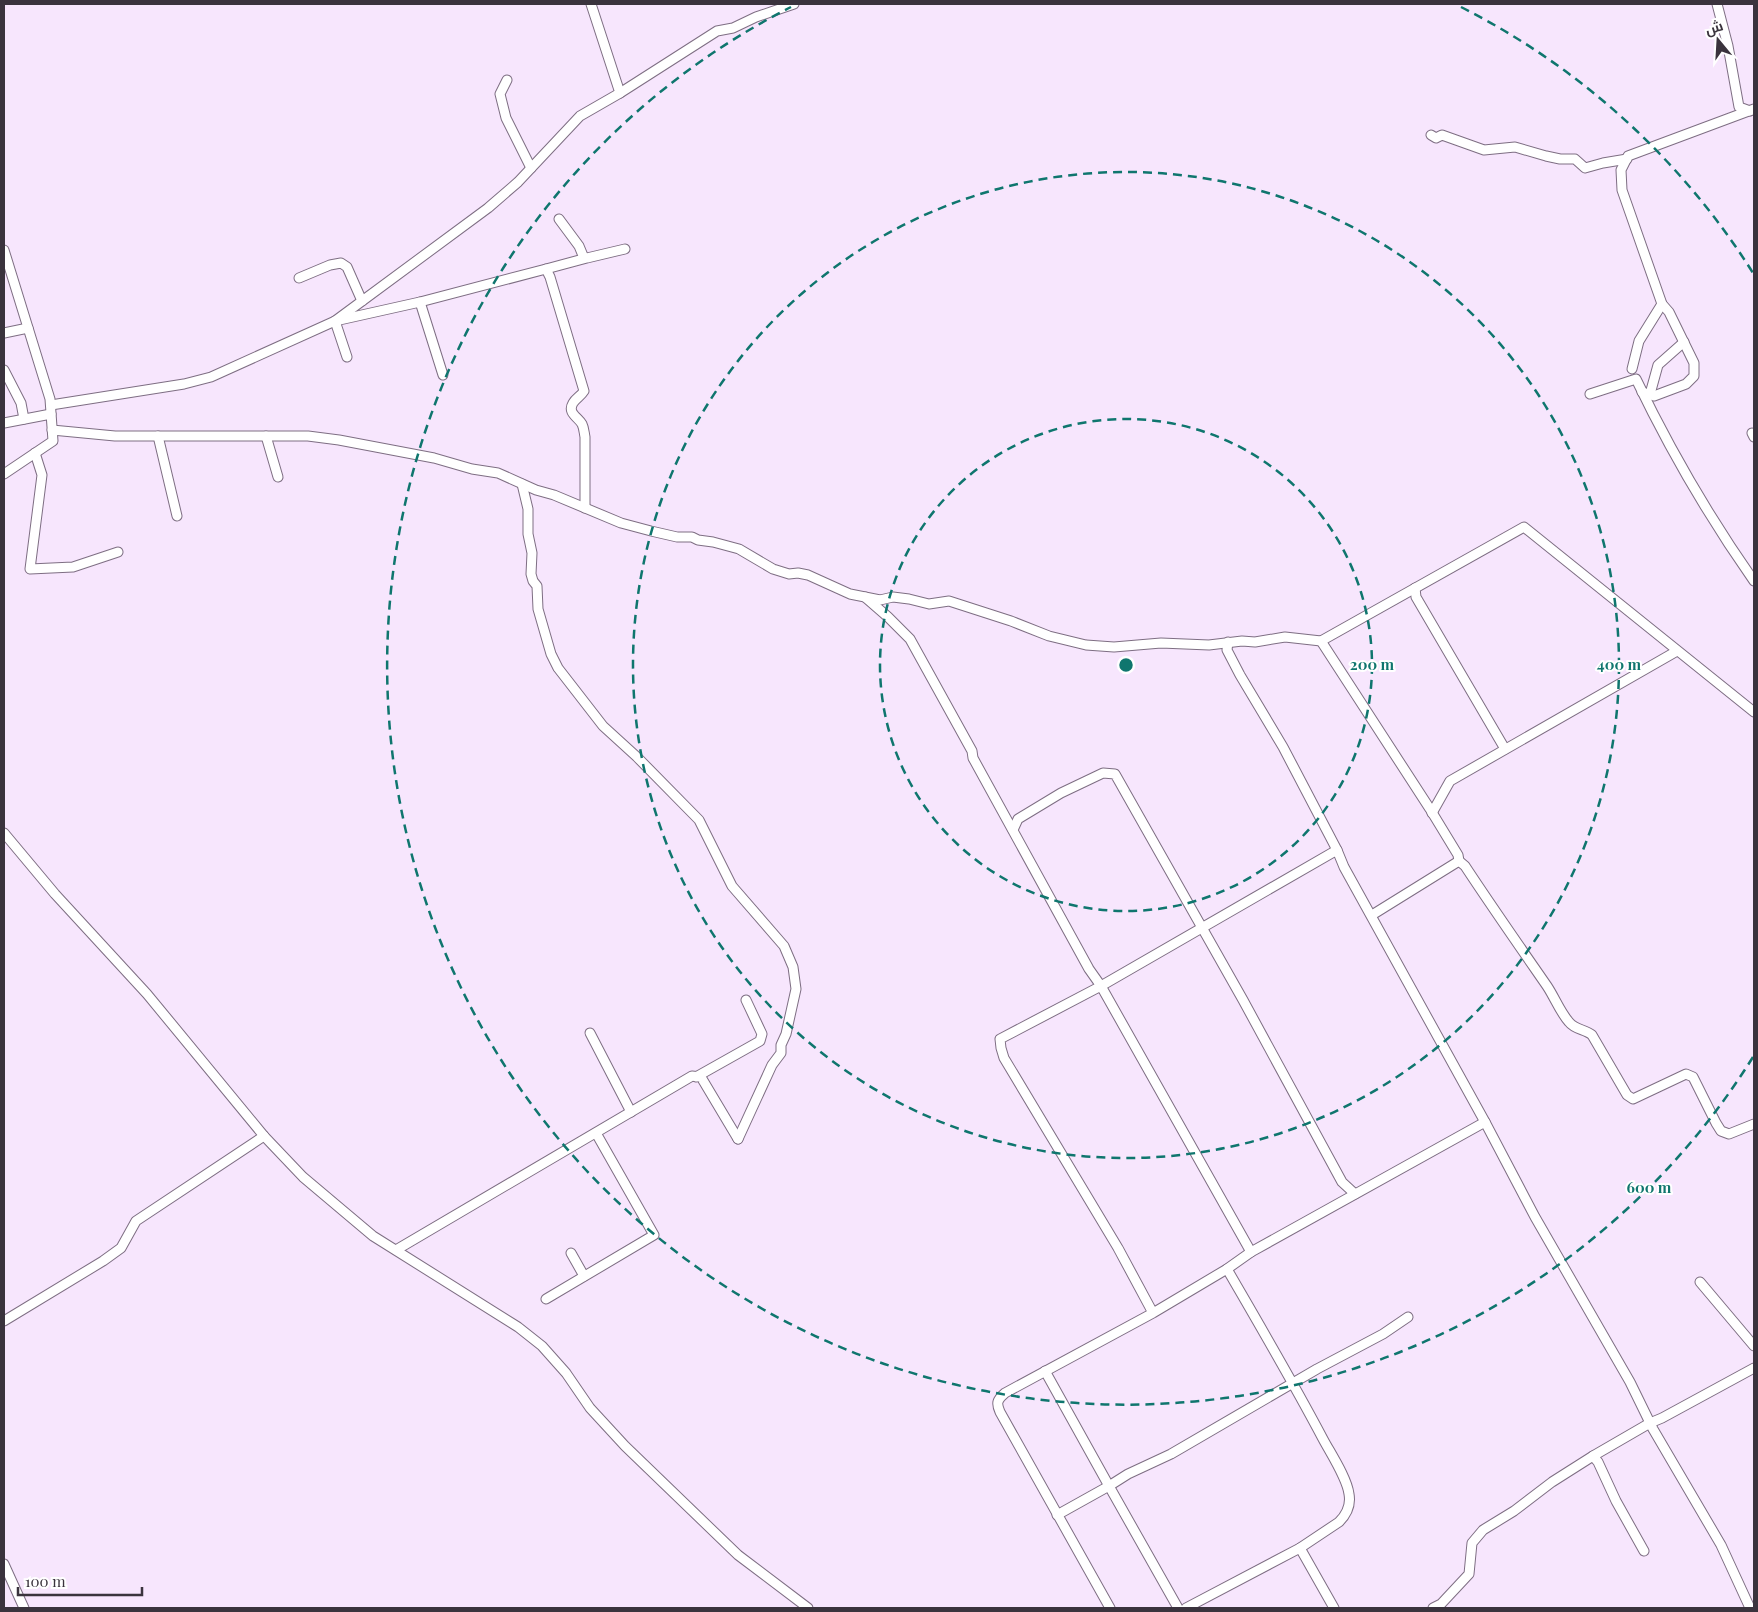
<svg xmlns="http://www.w3.org/2000/svg" width="1758" height="1612" font-family="'Playfair Display',Cairo,serif">
  <rect width="100%" height="100%" fill="#f7e6fd"/>
  <g fill="none" stroke-linecap="round" stroke-linejoin="round">
    <g stroke="#7e6e83" stroke-width="11">
      <g id="minor">
        <polyline points="1717,4 1728,46 1739,107 1750,111"/>
        <polyline points="507,80 500,94 506,118 531,168"/>
        <polyline points="620,93 717,31 733,28 756,17 794,4"/>
        <polyline points="1431,135 1436,138 1442,135 1484,150 1515,147 1546,156 1560,159 1575,159 1585,168 1603,163 1627,159"/>
        <polyline points="559,219 579,246 584,258"/>
        <polyline points="4,250 50,399 53,441 4,474"/>
        <polyline points="546,269 587,258 625,249"/>
        <polyline points="299,278 330,265 341,263 347,267 362,301"/>
        <polyline points="420,302 443,375"/>
        <polyline points="4,333 28,328"/>
        <path d="M347,357L335,321L420,302L546,269L550,277L584,391C581,396 576,398 573,403C567,413 578,417 582,424C584,428 584,432 585,437V508"/>
        <polyline points="1632,369 1639,341 1662,304"/>
        <polyline points="4,370 21,403 24,419"/>
        <polyline points="1642,392 1654,396 1686,384 1694,376 1694,363 1669,312 1662,304 1622,190 1621,170 1628,156 1754,109"/>
        <path d="M1590,394L1636,379C1670,450 1709,517 1754,581"/>
        <polyline points="1650,394 1658,365 1684,342"/>
        <polyline points="51,405 184,384 211,377 335,321 488,208 518,182 580,116 620,93 591,4"/>
        <polyline points="4,423 51,414"/>
        <polyline points="52,430 115,436 308,436 339,440 434,458 472,469 498,473 536,490 554,495 621,523 651,531 677,537 692,537 698,540 713,542 739,549 773,569 789,574 798,573 808,575 850,594 880,600 893,597 909,599 929,604 949,601 1011,621 1049,636 1086,645 1114,647 1161,643 1209,645 1242,641 1255,642 1285,637 1321,641"/>
        <polyline points="1752,433 1754,437"/>
        <polyline points="158,436 177,516"/>
        <polyline points="266,436 278,477"/>
        <polyline points="35,453 42,475 30,569 73,567 118,552"/>
        <polyline points="522,484 528,509 528,534 532,553 531,574 533,581 537,586 538,609 551,654 558,668 603,726 637,757 699,820 732,886 784,946 793,967 796,989 786,1034 781,1045 781,1053 772,1065 738,1139"/>
        <polyline points="1415,588 1416,597 1505,749"/>
        <polyline points="865,597 888,617 910,639 972,751 973,758 1089,969 1101,986 1337,850 1344,867 1485,1122 1535,1217 1630,1382 1653,1429 1721,1545 1750,1608"/>
        <polyline points="1228,642 1227,650 1240,675 1283,747 1337,850"/>
        <polyline points="1432,813 1450,781 1677,651"/>
        <polyline points="1013,830 1018,819 1061,793 1103,773 1115,774 1243,1000 1342,1182 1355,1194"/>
        <polyline points="4,833 55,894 147,994 264,1136 303,1177 373,1236 518,1327 542,1346 566,1373 590,1408 625,1446 738,1555 808,1608"/>
        <polyline points="1459,861 1458,855 1430,809 1321,641 1524,527 1754,712"/>
        <path d="M1372,915L1459,861L1465,866C1492,907 1520,947 1547,986C1555,998 1560,1012 1569,1022C1575,1030 1585,1029 1592,1035L1627,1095L1633,1099L1686,1074L1693,1077L1716,1123L1721,1131L1729,1134L1754,1124"/>
        <polyline points="590,1033 631,1112"/>
        <polyline points="696,1077 760,1041 762,1034 746,1000"/>
        <polyline points="396,1250 692,1076 701,1077 738,1139"/>
        <polyline points="1251,1252 1485,1122"/>
        <polyline points="571,1253 584,1276"/>
        <polyline points="1700,1282 1754,1346"/>
        <polyline points="546,1299 654,1235 596,1133"/>
        <polyline points="4,1321 103,1261 121,1248 136,1221 264,1136"/>
        <polyline points="1045,1371 1109,1486 1128,1474 1171,1454 1317,1369 1383,1334 1408,1317"/>
        <polyline points="1593,1456 1598,1462 1616,1501 1644,1551"/>
        <polyline points="1057,1515 1109,1486 1178,1608"/>
        <polyline points="1300,1548 1334,1608"/>
        <polyline points="4,1564 24,1608"/>
        <path d="M1110,1608L1000,1412C996,1403 997,1400 1005,1393L1153,1313L1227,1269L1251,1252L1101,986L1000,1039L1001,1048L1004,1058L1118,1248L1153,1313"/>
        <path d="M1186,1608L1300,1548L1339,1522C1346,1515 1351,1505 1349,1494C1347,1478 1331,1454 1323,1439C1293,1382 1260,1326 1227,1269"/>
        <polyline points="1433,1608 1441,1604 1469,1574 1472,1543 1483,1530 1514,1511 1552,1482 1593,1456 1650,1423 1662,1418 1754,1368"/>
      </g>
    </g>
    <use href="#minor" stroke="#fff" stroke-width="9"/>
  </g>
  <g fill="none" stroke="#0f766e" stroke-width="2.5" stroke-dasharray="9 6">
    <circle cx="1126" cy="665" r="246"/>
    <circle cx="1126" cy="665" r="493"/>
    <path d="M1753 1057A739 739 0 1 1 791 7M1461 7A739 739 0 0 1 1753 273"/>
  </g>
  <circle cx="1126" cy="665" r="8" fill="#0f766e" stroke="#fff" stroke-width="2.5"/>
  <g font-size="15" text-anchor="middle" font-weight="bold" fill="#0f766e" stroke="#fff" stroke-width="4" stroke-linejoin="round" paint-order="stroke">
    <text x="1372" y="670">200 m</text>
    <text x="1619" y="670">400 m</text>
    <text x="1649" y="1193">600 m</text>
  </g>
  <rect width="1758" height="1612" fill="none" stroke="#3a333d" stroke-width="10"/>
  <g transform="translate(1718 40) rotate(342)" stroke="#ffffff" stroke-width="4" paint-order="stroke">
  <path d="M0-4L9 19L0 12L-9 19Z" fill="#3a333d"/>
  <text y="-8" font-size="14" font-weight="bold" text-anchor="middle" fill="#3a333d">ش</text>
  </g>
  <path d="M18 1587v8h124v-8" fill="none" stroke="#3a333d" stroke-width="2.5"/>
  <text x="25" y="1587" font-size="15" fill="#3a333d" stroke="#ffffff" stroke-width="4" paint-order="stroke">100 m</text>
</svg>
